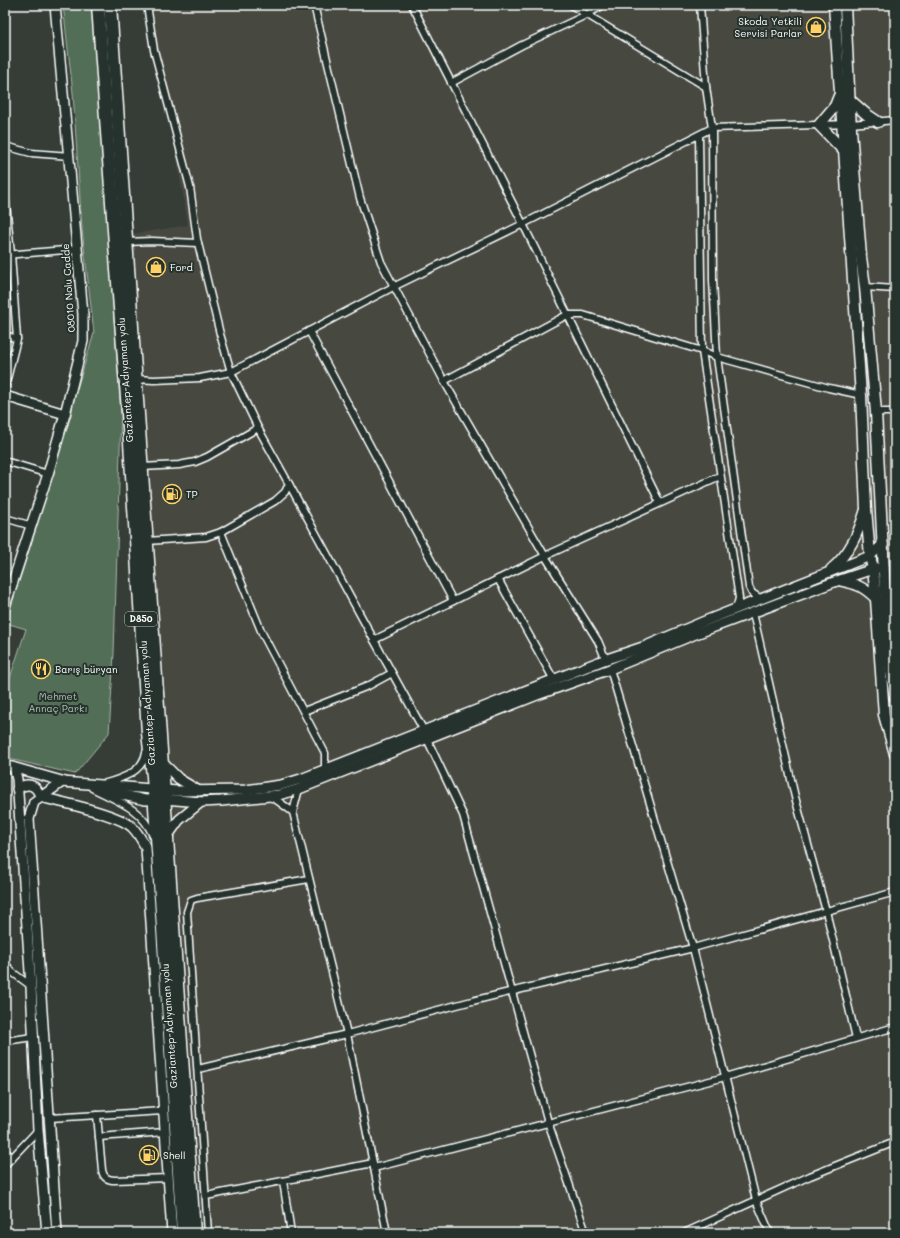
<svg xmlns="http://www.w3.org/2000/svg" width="900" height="1238" font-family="Mali,sans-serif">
  <rect width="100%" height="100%" fill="#353d36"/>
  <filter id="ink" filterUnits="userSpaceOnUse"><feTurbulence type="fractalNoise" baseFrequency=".025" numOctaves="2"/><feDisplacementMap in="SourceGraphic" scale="8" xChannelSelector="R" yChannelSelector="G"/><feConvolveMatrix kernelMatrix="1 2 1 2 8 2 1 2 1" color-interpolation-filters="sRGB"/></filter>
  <g filter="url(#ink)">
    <polygon fill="#474941" points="151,5 895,5 895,705 878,710 895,780 895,1233 203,1233 133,234 188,225"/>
    <polygon fill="#526e56" stroke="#a8b6aa" points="63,5 92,5 121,416 114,653 109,733 75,774 5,758 5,677 10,678 26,629 6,623 72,412 73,402 94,333 82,229 73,93"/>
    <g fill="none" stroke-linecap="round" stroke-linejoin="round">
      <g stroke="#fff" stroke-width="9">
        <g id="street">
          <polyline points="314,5 360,198 381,262 444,381 545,556 598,641 606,660"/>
          <polyline points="412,5 523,224 660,503"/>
          <polyline points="571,5 706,87"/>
          <polyline points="700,5 706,87 712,128 713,280 717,357 749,587 752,593 761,599"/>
          <polyline points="451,83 522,45 586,15 603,5"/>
          <polyline points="699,136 702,351 739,598 737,606 734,609"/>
          <polyline points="5,146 31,153 70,156"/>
          <polyline points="5,193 11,254 17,339 5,387"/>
          <polyline points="126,242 152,241 198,243"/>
          <polyline points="5,255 77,249"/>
          <polyline points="865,287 895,289"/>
          <polyline points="309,331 453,601"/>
          <polyline points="5,335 17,339"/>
          <polyline points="136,379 154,380 200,378 231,372 393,287 523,224 712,128 851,124 895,120"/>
          <polyline points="444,381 567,315 583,315 702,351 717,357 829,388 861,395"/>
          <polyline points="876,412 895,412"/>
          <polyline points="5,461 48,474"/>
          <polyline points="142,467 179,465 195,462 207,457 258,428"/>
          <polyline points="289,484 374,640 545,556 720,476"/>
          <polyline points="5,518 32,526"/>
          <polyline points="221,532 262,633 325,753 325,770"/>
          <polyline points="147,541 206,537 221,532 275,501 285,492 289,484 258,428 231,372 220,334 197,239 190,187 154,50 147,5"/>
          <polyline points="498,579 554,680"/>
          <polyline points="753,613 795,797 826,911 856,1038"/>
          <polyline points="374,640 424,731"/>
          <polyline points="610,669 693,948 756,1200 770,1233"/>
          <polyline points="304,711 368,686 392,673"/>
          <polyline points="427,739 463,815 548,1122 586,1233"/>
          <path d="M103,784C120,779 143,773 146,752"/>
          <path d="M92,788C117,801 142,808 153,836"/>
          <polyline points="299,789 293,812 347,1034 387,1233"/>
          <polyline points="270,797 278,801 293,812"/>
          <polyline points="5,963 12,972 31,986"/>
          <polyline points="5,1041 33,1037"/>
          <polyline points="198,1069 347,1034 472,1001 693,948 895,892"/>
          <path d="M97,1115L102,1170C103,1177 107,1180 115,1180L168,1178"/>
          <polyline points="50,1118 163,1111"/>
          <polyline points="99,1137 165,1132"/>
          <polyline points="5,1151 12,1158"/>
          <polyline points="5,1165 38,1130"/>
          <polyline points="374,1168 725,1077 895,1027"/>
          <polyline points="283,1181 291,1233"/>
          <polyline points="206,1196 373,1163"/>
          <polyline points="208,1233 187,912 191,900 197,898 309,879"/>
          <polyline points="684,1233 810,1176 895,1142"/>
        </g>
      </g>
      <g stroke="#fff" stroke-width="12">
        <g id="secondary">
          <polyline points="5,396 65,414"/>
          <path d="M831,569C850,553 858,534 865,511"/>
          <path d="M841,581C857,584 864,587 876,599"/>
          <polyline points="5,606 48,474 65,414 83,341 83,314 55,5"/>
          <polyline points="161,761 179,779 199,791"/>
          <polyline points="5,765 65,782"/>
          <polyline points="14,768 17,779 31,986 38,1130 47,1233"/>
          <path d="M17,789C27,782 37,784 40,797"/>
          <polyline points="101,790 145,800 164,799 201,802 221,801 279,795 299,789 537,695 610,669 693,635 837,581 873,569 884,567"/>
          <path d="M40,797C61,802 118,814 132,827C138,833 142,840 146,848L172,1233"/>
          <polyline points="167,837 179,820 201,802"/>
          <polyline points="57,1233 29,819 34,802 62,782 177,791 246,790 281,785 301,779 601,661 646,646 705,621 870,556 883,544"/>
        </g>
      </g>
      <g stroke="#fff" stroke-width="13">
        <g id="primary">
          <polyline points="834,5 861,395 866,509 870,556 873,569 876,599 884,715 895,754"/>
          <polyline points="845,5 851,130 861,257 865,287 876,412 888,654 895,697"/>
          <polyline points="839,96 835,106 819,125 843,150"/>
          <polyline points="850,100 866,114 878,122"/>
        </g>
      </g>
      <g stroke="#fff" stroke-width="15">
        <g id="highway">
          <polyline points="98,5 115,244 128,410 148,733 153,776 183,1233"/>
          <polyline points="110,5 194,1233"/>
        </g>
      </g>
      <use href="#street" stroke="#26332d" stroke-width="6"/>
      <use href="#secondary" stroke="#26332d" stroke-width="9"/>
      <use href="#primary" stroke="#26332d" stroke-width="10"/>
      <use href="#highway" stroke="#26332d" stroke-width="12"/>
    </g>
  </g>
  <defs>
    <g id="shop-ring" transform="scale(1)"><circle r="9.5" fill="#26332d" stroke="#ffd166" stroke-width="1.5"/><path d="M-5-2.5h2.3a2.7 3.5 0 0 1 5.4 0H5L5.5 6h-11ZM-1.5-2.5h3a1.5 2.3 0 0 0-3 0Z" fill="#ffd166"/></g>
    <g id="fuel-ring" transform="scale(1)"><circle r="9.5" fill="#26332d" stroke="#ffd166" stroke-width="1.5"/><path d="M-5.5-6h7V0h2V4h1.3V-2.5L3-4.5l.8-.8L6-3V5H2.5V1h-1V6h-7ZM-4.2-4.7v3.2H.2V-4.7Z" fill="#ffd166"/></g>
    <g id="restaurant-ring" transform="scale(1)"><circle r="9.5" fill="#26332d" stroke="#ffd166" stroke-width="1.5"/><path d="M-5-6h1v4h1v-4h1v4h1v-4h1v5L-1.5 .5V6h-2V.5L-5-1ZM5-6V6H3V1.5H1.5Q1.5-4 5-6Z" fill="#ffd166"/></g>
  </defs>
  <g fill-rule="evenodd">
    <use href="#shop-ring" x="816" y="27"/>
    <use href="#shop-ring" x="156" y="267"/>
    <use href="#fuel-ring" x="172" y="494"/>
    <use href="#restaurant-ring" x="41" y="669"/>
    <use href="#fuel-ring" x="149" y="1155"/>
  </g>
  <g text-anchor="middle" stroke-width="4" stroke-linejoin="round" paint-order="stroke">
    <rect fill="#26332d" stroke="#bec2c0" stroke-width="1" x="125" y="612" width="32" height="14" rx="3"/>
    <g font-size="9" font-weight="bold" fill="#fff">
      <text x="141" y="622">D850</text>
    </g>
    <g font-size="10" fill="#fff" stroke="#26332d" text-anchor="start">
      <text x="802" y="25" text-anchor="end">Skoda Yetkili<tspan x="802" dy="12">Servisi Parlar</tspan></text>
      <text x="170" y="271">Ford</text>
      <text x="186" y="498">TP</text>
      <text x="55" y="673">Barış büryan</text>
      <text x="163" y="1159">Shell</text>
    </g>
    <g font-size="10" fill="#fff" stroke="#26332d">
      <text transform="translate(68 288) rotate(-94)" y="4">08010 Nolu Cadde</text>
      <text transform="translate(125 380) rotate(-94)" y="4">Gaziantep-Adıyaman yolu</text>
      <text transform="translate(147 703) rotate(-94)" y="4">Gaziantep-Adıyaman yolu</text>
      <text transform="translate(169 1026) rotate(-94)" y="4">Gaziantep-Adıyaman yolu</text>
    </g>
    <g font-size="10" fill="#b1beb3" stroke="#26332d">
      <text x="58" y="700">Mehmet<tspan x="58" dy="12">Annaç Parkı</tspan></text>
    </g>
  </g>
  <rect width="900" height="1238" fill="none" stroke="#26332d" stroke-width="20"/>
  <rect x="10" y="10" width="880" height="1218" fill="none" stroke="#fff" stroke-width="1.5" filter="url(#ink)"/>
</svg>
